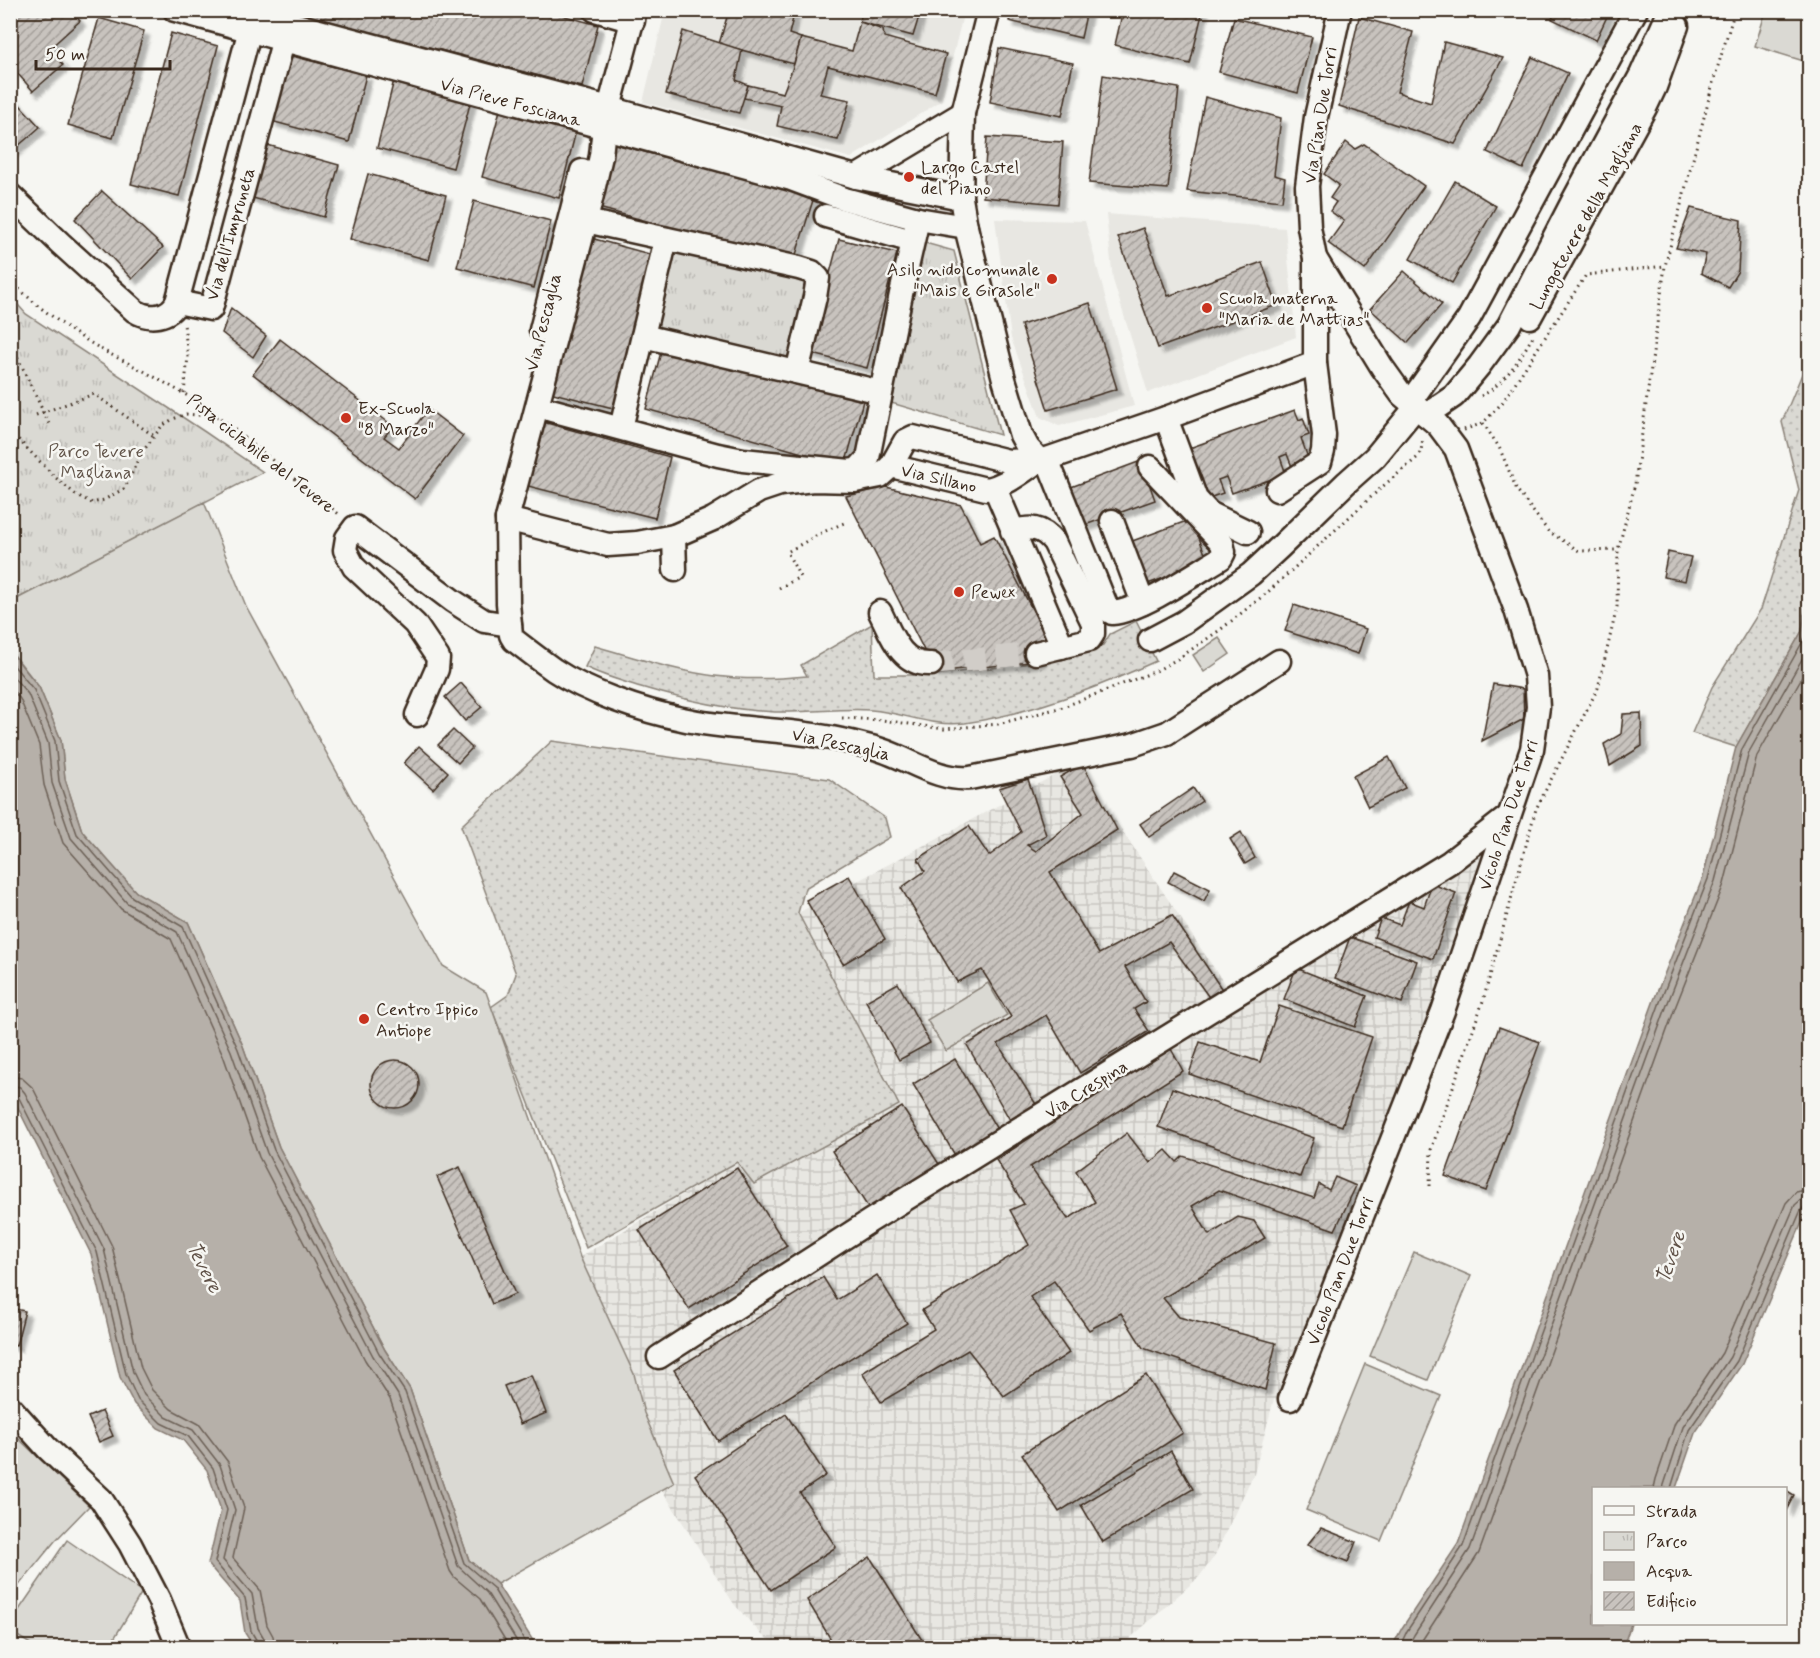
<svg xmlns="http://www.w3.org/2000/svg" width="1820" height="1658" font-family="Mynerve,sans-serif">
  <defs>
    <pattern id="industrial-grid" width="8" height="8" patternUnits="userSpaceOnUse" patternTransform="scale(1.5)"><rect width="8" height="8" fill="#e8e7e2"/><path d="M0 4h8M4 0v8" fill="none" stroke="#c8c6c1"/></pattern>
    <pattern id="grass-dots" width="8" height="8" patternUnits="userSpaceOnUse" patternTransform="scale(1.5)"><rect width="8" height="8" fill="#dad9d3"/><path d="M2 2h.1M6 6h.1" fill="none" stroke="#bcbab5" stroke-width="1.8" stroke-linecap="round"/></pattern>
    <pattern id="park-tufts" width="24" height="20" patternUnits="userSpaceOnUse" patternTransform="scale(1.5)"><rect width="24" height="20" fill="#dad9d3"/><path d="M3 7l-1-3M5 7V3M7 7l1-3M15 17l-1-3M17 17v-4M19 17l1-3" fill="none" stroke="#bcbab5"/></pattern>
    <pattern id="building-hatch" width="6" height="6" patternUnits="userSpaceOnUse" patternTransform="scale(1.5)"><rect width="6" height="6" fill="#c8c3be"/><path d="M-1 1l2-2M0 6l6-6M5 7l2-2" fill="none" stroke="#a49f9a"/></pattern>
    <filter id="shadow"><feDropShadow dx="5.5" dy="5.5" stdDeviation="1.5" flood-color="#0004"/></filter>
  </defs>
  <rect width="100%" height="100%" fill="#f6f6f2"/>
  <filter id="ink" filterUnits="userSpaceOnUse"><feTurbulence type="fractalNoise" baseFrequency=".0167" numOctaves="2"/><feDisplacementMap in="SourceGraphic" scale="12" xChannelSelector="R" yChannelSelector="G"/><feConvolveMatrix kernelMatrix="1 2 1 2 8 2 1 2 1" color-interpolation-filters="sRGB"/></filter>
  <g filter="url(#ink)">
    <g fill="#e8e7e2">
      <polygon points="665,11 964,11 942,100 851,158 643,102"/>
      <polygon points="1106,214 1285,228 1296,337 1148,393 1113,280"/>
      <polygon points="995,219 1085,221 1134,406 1059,426 1040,417 1011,338"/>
    </g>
    <polygon fill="url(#industrial-grid)" points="1077,763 1228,989 1458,844 1504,863 1296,1406 1274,1399 1254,1473 1214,1557 1199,1577 1127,1641 1129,1647 779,1647 762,1635 734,1604 662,1490 673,1482 644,1413 637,1381 580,1257 737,1162 899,1104 798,913"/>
    <g fill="url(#grass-dots)" stroke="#8a8278" stroke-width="1.5">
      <polygon points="1809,357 1810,580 1802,631 1736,747 1692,733 1712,687 1761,609 1799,490 1782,422"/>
      <path d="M1136,621L1156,661C1097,688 1030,714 965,723C930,727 905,713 871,710C839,708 807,713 775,712C730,710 684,700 641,687C622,681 603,676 585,667L595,646C634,657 674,671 715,676C746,680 776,679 807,676L801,665L872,624L874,675H934L1041,662L1103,645L1110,634Z"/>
      <polygon points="552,741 829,779 885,818 890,837 805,888 798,913 899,1105 754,1184 737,1162 586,1248 491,1007 508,995 516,974 461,826"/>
    </g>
    <g fill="url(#park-tufts)" stroke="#8a8278" stroke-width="1.5">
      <polygon points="925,243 954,251 1000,435 888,402"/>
      <polygon points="676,245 810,278 791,361 657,328"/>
      <polygon points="11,297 26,314 205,432 263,472 11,602"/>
    </g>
    <g fill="#dad9d3" stroke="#8a8278" stroke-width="1.5">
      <polygon points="1766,11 1809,11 1810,54 1807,62 1755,46"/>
      <polygon points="204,502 246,606 443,966 486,992 580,1257 634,1374 644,1413 674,1483 497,1584 469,1560 410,1389 385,1350 279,1147 243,1046 188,922 136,892 82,831 65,779 61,740 39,687 11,651 11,602"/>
      <polygon points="1219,638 1230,654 1204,672 1193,655"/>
      <polygon points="988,983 1007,1015 946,1051 927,1020"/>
      <polygon points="1414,1252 1471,1276 1428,1380 1370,1356"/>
      <polygon points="1365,1364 1441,1396 1381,1541 1306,1510"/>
      <polygon points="19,1439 89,1506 55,1541 11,1595 11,1449"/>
      <polygon points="67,1540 142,1592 109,1647 35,1647 11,1632 10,1623"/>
    </g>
    <g fill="#b6b0a9" stroke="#857a71" stroke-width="1.5">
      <polygon points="1809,580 1809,1206 1742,1364 1695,1433 1676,1488 1594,1488 1594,1624 1631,1624 1623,1647 1392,1647 1402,1628 1458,1544 1654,1000 1703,877 1736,747 1802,631"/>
      <polygon points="10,651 39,687 61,740 65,779 82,831 136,892 188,922 243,1046 279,1147 385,1350 410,1389 469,1560 497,1584 537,1647 254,1647 245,1633 240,1601 208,1564 221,1510 207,1470 183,1440 158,1428 134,1404 120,1377 91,1254 11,1094"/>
    </g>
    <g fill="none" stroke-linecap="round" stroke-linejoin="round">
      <g stroke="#6c6056" stroke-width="1.5">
        <polyline points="10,661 34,690 55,741 59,781 77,834 132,897 183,927 238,1049 274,1150 379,1353 405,1392 464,1563 493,1588 529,1648"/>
        <polyline points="10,673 28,694 48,743 52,783 71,838 127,903 177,932 231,1051 267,1153 373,1356 398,1395 458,1566 487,1593 521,1648"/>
        <polyline points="10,687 20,699 39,745 44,785 63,843 121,909 171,939 223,1055 259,1157 365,1360 390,1399 450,1571 454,1577 480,1599 510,1648"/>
        <polyline points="10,1076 22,1078 33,1088 112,1246 141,1368 152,1390 171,1409 199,1424 228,1462 244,1508 233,1558 260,1590 267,1625 273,1636 275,1648"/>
        <polyline points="10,1085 20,1087 25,1093 104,1249 133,1372 144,1395 166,1417 193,1430 220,1465 235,1510 223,1560 252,1594 258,1628 265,1640 266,1648"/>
        <polyline points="10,1093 18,1096 97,1252 126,1374 138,1400 161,1423 188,1436 213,1468 227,1510 215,1562 245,1598 251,1631 258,1643 259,1648"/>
        <polyline points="1654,1488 1656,1479 1675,1423 1722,1353 1786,1203 1796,1192 1810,1189"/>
        <polyline points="1663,1488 1683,1427 1730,1357 1795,1205 1802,1199 1810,1198"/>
        <polyline points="1671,1488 1689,1430 1737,1361 1801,1210 1805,1206 1810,1206"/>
        <polyline points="1399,1648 1407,1631 1463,1546 1660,1002 1708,879 1742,749 1807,634 1810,620"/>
        <polyline points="1407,1648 1414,1635 1470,1549 1667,1005 1715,881 1749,752 1810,645"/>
        <polyline points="1417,1648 1479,1553 1675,1008 1724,884 1757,756 1810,663"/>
      </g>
    </g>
    <g fill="url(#building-hatch)" stroke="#3b2a1e" stroke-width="1.5" filter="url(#shadow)">
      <polygon points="71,10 80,21 49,49 63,65 33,91 10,65 10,11"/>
      <polygon points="306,10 543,10 598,25 582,87 305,15"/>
      <polygon points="729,10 795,10 789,34 801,38 794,64 719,44"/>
      <polygon points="862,10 921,10 913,36 860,22"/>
      <polygon points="1011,10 1087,10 1081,38 1009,21"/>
      <polygon points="1123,10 1203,10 1190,64 1115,45"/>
      <polygon points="1556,10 1610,10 1596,40 1552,19"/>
      <polygon points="1359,17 1413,32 1397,92 1431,103 1444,42 1503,58 1455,144 1339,106"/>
      <polygon points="99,18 144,31 113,138 68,125"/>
      <polygon points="1234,18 1312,37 1298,93 1219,72"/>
      <polygon points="860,22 883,30 884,37 946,54 935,93 828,66 820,94 850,100 838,140 777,126 781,106 744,98 748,85 783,93 794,64 801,38 852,51"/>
      <polygon points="683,31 742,50 736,80 748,85 739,113 666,94"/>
      <polygon points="171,33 218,46 179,196 131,184"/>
      <polygon points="999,48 1073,63 1062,116 990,102"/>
      <polygon points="288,55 366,75 349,142 271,121"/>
      <polygon points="1532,57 1568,73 1523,169 1487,152"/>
      <polygon points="1103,75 1179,88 1168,189 1089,183"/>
      <polygon points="394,80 471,100 453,168 377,148"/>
      <polygon points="10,94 40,127 10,153"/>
      <polygon points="1205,97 1281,118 1274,175 1285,178 1282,201 1187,191"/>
      <polygon points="500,110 576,131 559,198 482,177"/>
      <polygon points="987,137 1063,142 1058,204 983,197"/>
      <polygon points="1346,142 1355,149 1364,144 1424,186 1365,270 1328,243 1344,221 1330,211 1336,202 1330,198 1339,185 1324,174"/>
      <polygon points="611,143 814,197 794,261 595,207"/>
      <polygon points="264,144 339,165 324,217 249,197"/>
      <polygon points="368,174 446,195 429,260 350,239"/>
      <polygon points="1455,181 1496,206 1452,283 1410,259"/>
      <polygon points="102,191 163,247 132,279 75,219"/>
      <polygon points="474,201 551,221 534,288 457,267"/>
      <polygon points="1691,208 1741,220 1738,271 1728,287 1701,273 1706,254 1676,248"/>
      <polygon points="1143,228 1168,296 1262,262 1277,305 1158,348 1118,237"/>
      <polygon points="591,238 653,255 613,408 553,393"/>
      <polygon points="839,239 897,253 867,368 809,353"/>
      <polygon points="1404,271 1442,304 1408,343 1370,309"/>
      <polygon points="1090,303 1117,389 1048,410 1021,325"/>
      <polygon points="231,308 266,336 253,357 222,333"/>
      <polygon points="280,339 393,426 384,437 399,448 428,409 463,436 415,499 253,374"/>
      <polygon points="662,348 863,401 845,465 646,409"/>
      <polygon points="1295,410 1299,420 1303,418 1309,435 1301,438 1309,461 1292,467 1287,454 1280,457 1286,474 1232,493 1226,477 1218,480 1223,493 1206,499 1184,450"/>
      <polygon points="543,422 670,457 655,518 524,485"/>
      <polygon points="1141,461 1155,500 1085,525 1071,487"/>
      <polygon points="886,487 961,505 980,543 994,536 1048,640 1040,661 935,672 846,496"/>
      <polygon points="1192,519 1208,562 1142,586 1127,543"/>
      <polygon points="1668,552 1691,557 1685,581 1663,577"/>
      <polygon points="1294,605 1366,629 1358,654 1285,631"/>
      <polygon points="461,683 482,707 465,721 445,697"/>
      <polygon points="1493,684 1523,689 1524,719 1482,741"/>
      <polygon points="1641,713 1642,746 1610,766 1604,744 1621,734 1623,714"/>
      <polygon points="453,730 472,748 458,763 438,745"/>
      <polygon points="419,746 448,772 433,789 404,763"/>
      <polygon points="1389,757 1405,788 1368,807 1353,776"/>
      <polygon points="1083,764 1117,830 1050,872 1099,954 1172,915 1225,994 1211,1000 1169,942 1125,967 1146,1002 1134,1009 1149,1031 1080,1073 1046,1015 998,1044 1039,1109 1014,1127 967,1045 1011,1017 982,970 957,982 901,888 925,871 918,859 969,826 989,856 1021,832 999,788 1028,779 1046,835 1027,845 1036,851 1083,813 1060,777"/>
      <polygon points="1193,788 1202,801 1149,837 1140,824"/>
      <polygon points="1241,832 1255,858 1245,864 1230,839"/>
      <polygon points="1174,871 1210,889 1204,901 1168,882"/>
      <polygon points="849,876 885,939 843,964 806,900"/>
      <polygon points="1432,884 1456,893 1433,959 1374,937 1381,918 1400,925 1409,901 1424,907"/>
      <polygon points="1350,937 1417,961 1402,1003 1335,978"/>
      <polygon points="1296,968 1367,996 1355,1027 1284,999"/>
      <polygon points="898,983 930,1043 899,1060 866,1001"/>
      <polygon points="1279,1006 1372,1037 1342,1126 1189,1074 1200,1042 1260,1062"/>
      <polygon points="1499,1027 1540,1042 1486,1191 1445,1176"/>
      <polygon points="1170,1047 1183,1071 1030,1167 1068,1219 1095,1202 1076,1171 1127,1133 1150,1163 1166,1150 1177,1162 1183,1156 1314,1198 1319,1184 1329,1190 1335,1177 1356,1186 1335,1230 1219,1190 1192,1206 1209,1235 1238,1217 1254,1221 1265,1238 1163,1298 1179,1317 1276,1343 1265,1390 1143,1348 1121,1313 1089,1330 1054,1281 1030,1297 1069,1353 1004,1396 968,1350 881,1402 862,1373 934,1329 922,1310 1029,1245 1010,1210 1024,1204 996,1160"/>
      <polygon points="955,1059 998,1131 956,1157 913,1084"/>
      <circle cx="395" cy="1084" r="24"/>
      <polygon points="1172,1088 1314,1138 1300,1177 1158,1127"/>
      <polygon points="902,1107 939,1164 869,1209 832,1151"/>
      <polygon points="460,1167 515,1294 492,1304 437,1177"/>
      <polygon points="737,1168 787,1246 689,1309 639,1230"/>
      <polygon points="877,1275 907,1323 718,1441 674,1370 823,1277 837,1300"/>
      <polygon points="10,1308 25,1311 16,1346 10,1345"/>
      <polygon points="531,1375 546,1413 520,1424 504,1386"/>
      <polygon points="1146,1375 1183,1433 1059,1512 1022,1454"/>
      <polygon points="102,1411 113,1436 99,1442 88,1417"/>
      <polygon points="786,1414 826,1475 800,1493 836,1547 771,1590 695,1475"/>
      <polygon points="1171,1451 1193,1489 1103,1542 1081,1505"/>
      <polygon points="1786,1490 1794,1495 1786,1511"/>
      <polygon points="1321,1528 1356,1542 1348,1562 1307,1545"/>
      <polygon points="870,1557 927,1648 836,1648 807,1600"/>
    </g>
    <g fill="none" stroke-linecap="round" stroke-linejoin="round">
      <polyline stroke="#d1cdc8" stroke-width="22" stroke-dasharray="22 11" stroke-linecap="butt" points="931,664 1036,653"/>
      <g stroke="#3b2a1e" stroke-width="27">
        <g id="minor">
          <polyline points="175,10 791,179 845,199 918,219 966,227"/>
          <polyline points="240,10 609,108 856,177 961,198"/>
          <polyline points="595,10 633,21"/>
          <path d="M635,10L604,127L601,156L586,221L507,519L508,603L511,635L514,640C527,650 540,660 554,670C587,692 642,711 682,719C717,727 754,728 790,732C818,735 845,740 871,747C905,755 935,781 970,778L1132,745L1167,733L1279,661"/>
          <polyline points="989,10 963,113 961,198 966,227 1004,379 1021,435 1028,448 1039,460"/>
          <polyline points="253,18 177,302 211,309 287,27"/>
          <polyline points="856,177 963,113"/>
          <path d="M10,195L60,243L135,311C149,320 169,318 177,302"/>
          <polyline points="826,216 912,241"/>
          <polyline points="586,221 799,268 812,272 818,278 815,297 797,372"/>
          <polyline points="1530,317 1645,108 1655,87 1677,26"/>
          <polyline points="541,330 582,171"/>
          <polyline points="643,336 881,392"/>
          <polyline points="1410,402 1469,318 1636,10"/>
          <polyline points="551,410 718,455 743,460 850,471 858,469 868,458 901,294 918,219"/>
          <polyline points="1426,415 1454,396 1479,366 1509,325 1573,201 1641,75 1670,10"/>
          <polyline points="1166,418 1196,499 1209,513 1248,532"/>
          <polyline points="621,428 666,239"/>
          <path d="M1047,459L1108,610L1112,613C1140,611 1196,573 1221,558L1224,552L1222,543L1150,467"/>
          <path d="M891,466L986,489C1005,486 1022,472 1038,461"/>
          <polyline points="995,488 1060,641 1061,647"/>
          <polyline points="1277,490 1320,462 1323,451 1324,435 1315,363 1315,258 1309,227 1307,186 1316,117 1340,10"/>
          <polyline points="507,519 608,545 637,543 674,536 713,519 759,491 780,484 813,480 855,481 880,476 891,466 905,441 913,437 1008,461 1047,459 1166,418 1315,363"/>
          <polyline points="1112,521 1143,603"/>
          <path d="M1012,531C1031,527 1041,526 1054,542L1093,623V634L1089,640L1036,653"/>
          <polyline points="674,536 675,570"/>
          <path d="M880,612C891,634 901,666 931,664"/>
          <polyline points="1150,640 1184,622 1251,574 1280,547 1347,482 1375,457 1416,407"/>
          <polyline points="417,715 437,669 438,658 415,624 354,567 345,550 347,538 355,527 453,601 484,621 510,625"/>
          <polyline points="659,1357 870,1221 1450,862 1509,816"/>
          <polyline points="1290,1399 1443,1011 1532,749 1538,707 1536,676 1516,610 1456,449 1438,425 1402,395 1382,367 1315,258"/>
          <polyline points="10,1407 47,1448 101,1499 130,1544 159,1600 179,1648"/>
        </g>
      </g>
      <g stroke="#3b2a1e" stroke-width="3" stroke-dasharray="1.5 4.5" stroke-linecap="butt">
        <polyline points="10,256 10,258"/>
        <polyline points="10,281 37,305 73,332 104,351 142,370 204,405 340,515"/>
        <polyline points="10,341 49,424"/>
        <polyline points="184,393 188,357 184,324"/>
        <path d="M1481,396C1505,384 1520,358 1533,336"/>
        <polyline points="36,415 94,394 154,436"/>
        <polyline points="1483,423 1499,447 1517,490 1548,531 1579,551 1618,550"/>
        <polyline points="1464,430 1483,423 1502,403 1586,275 1665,266"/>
        <polyline points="10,431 56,478 75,494 92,503 104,500 125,488 140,455 162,426 173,419 186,414 219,417"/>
        <polyline points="779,588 800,577 787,552 823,532 844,523"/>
        <polyline points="842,718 882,720 944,729 998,724 1063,707 1156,671 1179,658 1220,630 1268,592 1382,487 1418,457 1421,451 1423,438"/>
        <polyline points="1430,1186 1431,1150 1483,1001 1536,809 1598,688 1617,607 1618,550 1635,484 1665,266 1714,79 1735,10"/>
      </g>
      <use href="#minor" stroke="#f6f6f2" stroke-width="22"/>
    </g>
  </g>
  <g fill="#c8321e" stroke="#f6f6f2" stroke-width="2">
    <circle cx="909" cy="177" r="6"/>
    <circle cx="1052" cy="279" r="6"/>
    <circle cx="1207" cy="308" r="6"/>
    <circle cx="346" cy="418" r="6"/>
    <circle cx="959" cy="592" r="6"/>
    <circle cx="364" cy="1019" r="6"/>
  </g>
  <g text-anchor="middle" stroke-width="5" stroke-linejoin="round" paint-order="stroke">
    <g font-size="18" fill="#3b2a1e" stroke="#f6f6f2">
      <text transform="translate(511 102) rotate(15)" y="6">Via Pieve Fosciana</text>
      <text transform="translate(1320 115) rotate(-81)" y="6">Via Pian Due Torri</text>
      <text transform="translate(1586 216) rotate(-61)" y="6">Lungotevere della Magliana</text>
      <text transform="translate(230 234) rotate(-74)" y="6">Via dell'Impruneta</text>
      <text transform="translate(543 322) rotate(-76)" y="6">Via Pescaglia</text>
      <text transform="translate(261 453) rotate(38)" y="6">Pista ciclabile del Tevere</text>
      <text transform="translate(939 478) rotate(13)" y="6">Via Sillano</text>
      <text transform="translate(841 744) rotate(12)" y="6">Via Pescaglia</text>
      <text transform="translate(1508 815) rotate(-72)" y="6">Vicolo Pian Due Torri</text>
      <text transform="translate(1086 1089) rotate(-32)" y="6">Via Crespina</text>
      <text transform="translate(1340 1271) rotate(-69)" y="6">Vicolo Pian Due Torri</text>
    </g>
    <g font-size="18" fill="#3b2a1e" stroke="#f6f6f2" text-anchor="start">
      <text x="921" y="173">Largo Castel<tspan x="921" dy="21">del Piano</tspan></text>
      <text x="1040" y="275" text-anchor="end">Asilo nido comunale<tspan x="1040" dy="21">"Mais e Girasole"</tspan></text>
      <text x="1219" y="304">Scuola materna<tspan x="1219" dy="21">"Maria de Mattias"</tspan></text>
      <text x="358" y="414">Ex-Scuola<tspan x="358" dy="21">"8 Marzo"</tspan></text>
      <text x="971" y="598">Pewex</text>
      <text x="376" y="1015">Centro Ippico<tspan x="376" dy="21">Antiope</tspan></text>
    </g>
    <g font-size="18" fill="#63564b" stroke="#f6f6f2">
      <text x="96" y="457">Parco Tevere<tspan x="96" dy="21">Magliana</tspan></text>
    </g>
    <g font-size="20" font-style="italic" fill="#605248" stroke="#f6f6f2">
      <text transform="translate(1670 1257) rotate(-71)" y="7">Tevere</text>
      <text transform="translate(205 1267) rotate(63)" y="7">Tevere</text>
    </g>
  </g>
  <rect width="1820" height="1658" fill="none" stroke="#f6f6f2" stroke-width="36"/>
  <rect x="18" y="18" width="1784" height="1622" fill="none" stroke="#3b2a1e" stroke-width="2" filter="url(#ink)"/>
  <rect x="1592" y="1487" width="195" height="138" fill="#f6f6f2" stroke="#aba49d" stroke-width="1.5"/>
  <rect x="1604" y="1506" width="30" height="9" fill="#f6f6f2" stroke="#aba49d" stroke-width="1.5"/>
  <text x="1646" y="1517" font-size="18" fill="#3b2a1e">Strada</text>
  <rect x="1604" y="1532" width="30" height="18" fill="url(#park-tufts)" stroke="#aba49d" stroke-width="1.5"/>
  <text x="1646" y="1547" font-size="18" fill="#3b2a1e">Parco</text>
  <rect x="1604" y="1562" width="30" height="18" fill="#b6b0a9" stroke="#aba49d" stroke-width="1.5"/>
  <text x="1646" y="1577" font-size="18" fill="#3b2a1e">Acqua</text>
  <rect x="1604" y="1592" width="30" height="18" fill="url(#building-hatch)" stroke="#aba49d" stroke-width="1.5"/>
  <text x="1646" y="1607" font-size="18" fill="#3b2a1e">Edificio</text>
  <path d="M36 60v9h134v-9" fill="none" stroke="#3b2a1e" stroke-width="3"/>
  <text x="45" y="60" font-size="18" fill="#3b2a1e" stroke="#f6f6f2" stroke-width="4.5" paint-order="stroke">50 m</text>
</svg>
